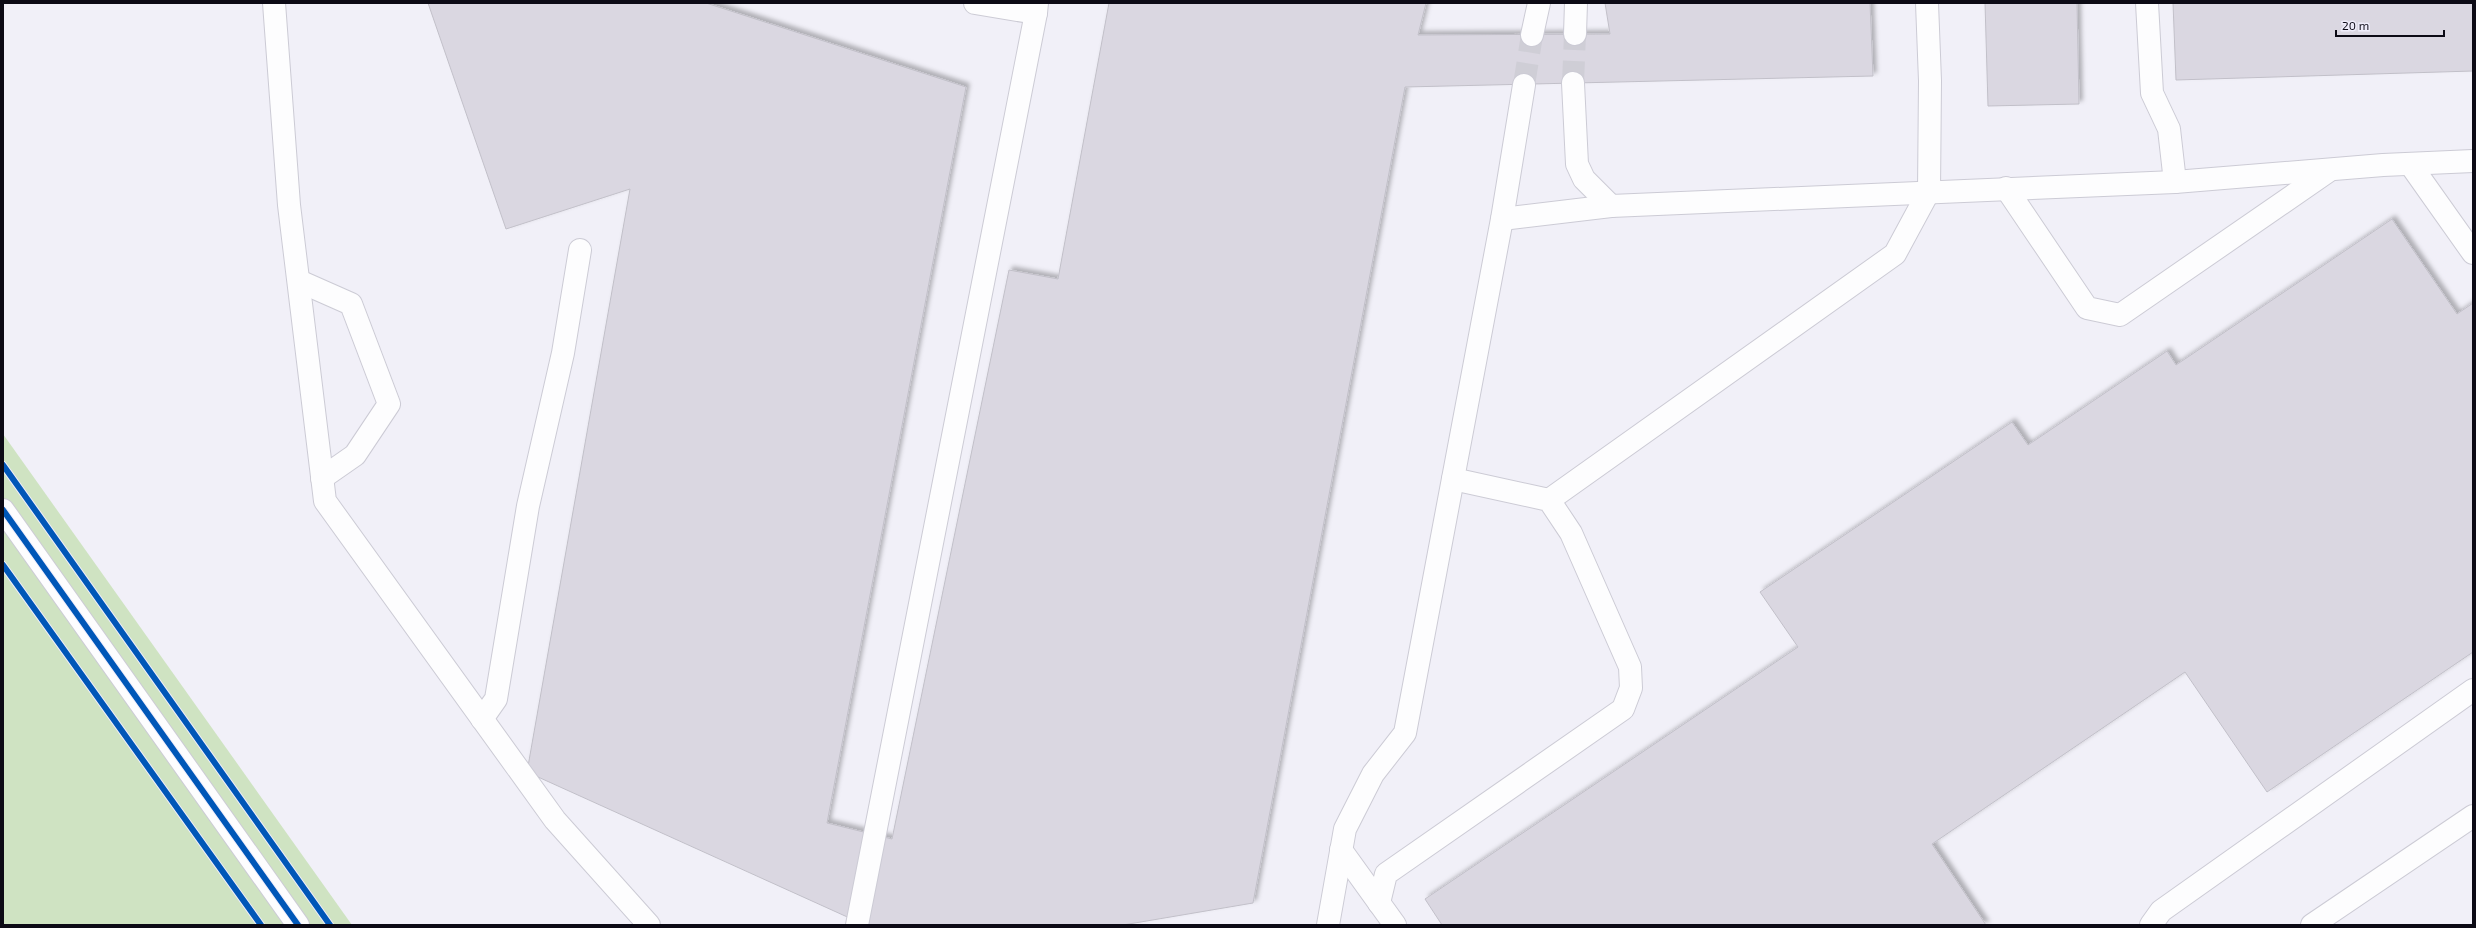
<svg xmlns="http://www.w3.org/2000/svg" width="2476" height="928" font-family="'Exo 2',sans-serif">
  <defs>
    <filter id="shadow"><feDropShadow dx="3.5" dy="-3.5" stdDeviation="2" flood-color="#0004"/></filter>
  </defs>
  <rect width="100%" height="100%" fill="#f1f0f8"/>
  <polygon fill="#cfe3c2" points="3,434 352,925 3,925"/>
  <g fill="#dad7e1" stroke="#c2c0c9" filter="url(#shadow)">
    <polygon points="428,3 706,3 966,87 827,823 892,839 1009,270 1058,279 1109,3 1426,3 1418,35 1610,34 1605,3 1870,3 1873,76 1405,87 1253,903 1123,925 865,925 527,772 630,189 506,229"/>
    <polygon points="1985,3 2077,3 2079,104 1988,106"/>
    <polygon points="2173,3 2473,3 2473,71 2176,80"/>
    <polygon points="2392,219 2457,314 2473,303 2473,652 2267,792 2185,672 1932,844 1986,925 1442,925 1425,899 1798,647 1760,592 2012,422 2028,445 2167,351 2176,365"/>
  </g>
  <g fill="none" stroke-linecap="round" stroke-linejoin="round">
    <g stroke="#cfced6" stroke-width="22" stroke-dasharray="22 11" stroke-linecap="butt">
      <polyline points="1573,83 1575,34"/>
      <polyline points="1524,85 1532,35"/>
    </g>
    <g stroke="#cccbd5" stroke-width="24">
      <g id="minor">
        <polyline points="274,3 289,205 325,501 555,820 649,925"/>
        <polyline points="975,3 1036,13 1037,3"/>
        <polyline points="2147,3 2152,93 2169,129 2175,182"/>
        <polyline points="1575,34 1576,3"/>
        <polyline points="1532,35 1539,3"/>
        <polyline points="1573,83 1577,164 1584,179 1611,206"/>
        <polyline points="2410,164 2473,253"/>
        <polyline points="2006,188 2087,308 2120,315 2330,170"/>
        <polyline points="1502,219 1611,206 2175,182 2383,165 2473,161"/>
        <polyline points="299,281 351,304 389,404 355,455 322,478"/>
        <polyline points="1549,500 1895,254 1929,191 1930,81 1927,3"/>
        <polyline points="3,510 298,925"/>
        <polyline points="482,719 496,699 528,506 563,353 580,250"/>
        <polyline points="1341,850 1395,925"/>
        <polyline points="1379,903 1386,874 1623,709 1631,688 1630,667 1571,533 1549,500 1453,479"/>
        <polyline points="857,925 1036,13"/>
        <polyline points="1328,925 1345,829 1373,774 1405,733 1502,219 1524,85"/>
        <polyline points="2151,925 2161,911 2473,690"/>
        <polyline points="2312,925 2473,816"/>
      </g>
    </g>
    <use href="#minor" stroke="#fdfdfe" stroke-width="22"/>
    <g stroke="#efedfb" stroke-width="8">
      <g id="cycleway">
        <polyline points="3,465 330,925"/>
        <polyline points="3,510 298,925"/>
        <polyline points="3,565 261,925"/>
      </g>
    </g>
    <use href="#cycleway" stroke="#0057b8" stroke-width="6"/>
  </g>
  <rect width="2476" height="928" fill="none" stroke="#0c0a15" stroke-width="8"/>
  <path d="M2336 30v6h108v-6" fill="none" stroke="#0c0a15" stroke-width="2"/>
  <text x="2342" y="30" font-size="12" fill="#0c0a15" stroke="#efedfb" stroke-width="3" paint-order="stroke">20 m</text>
</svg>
